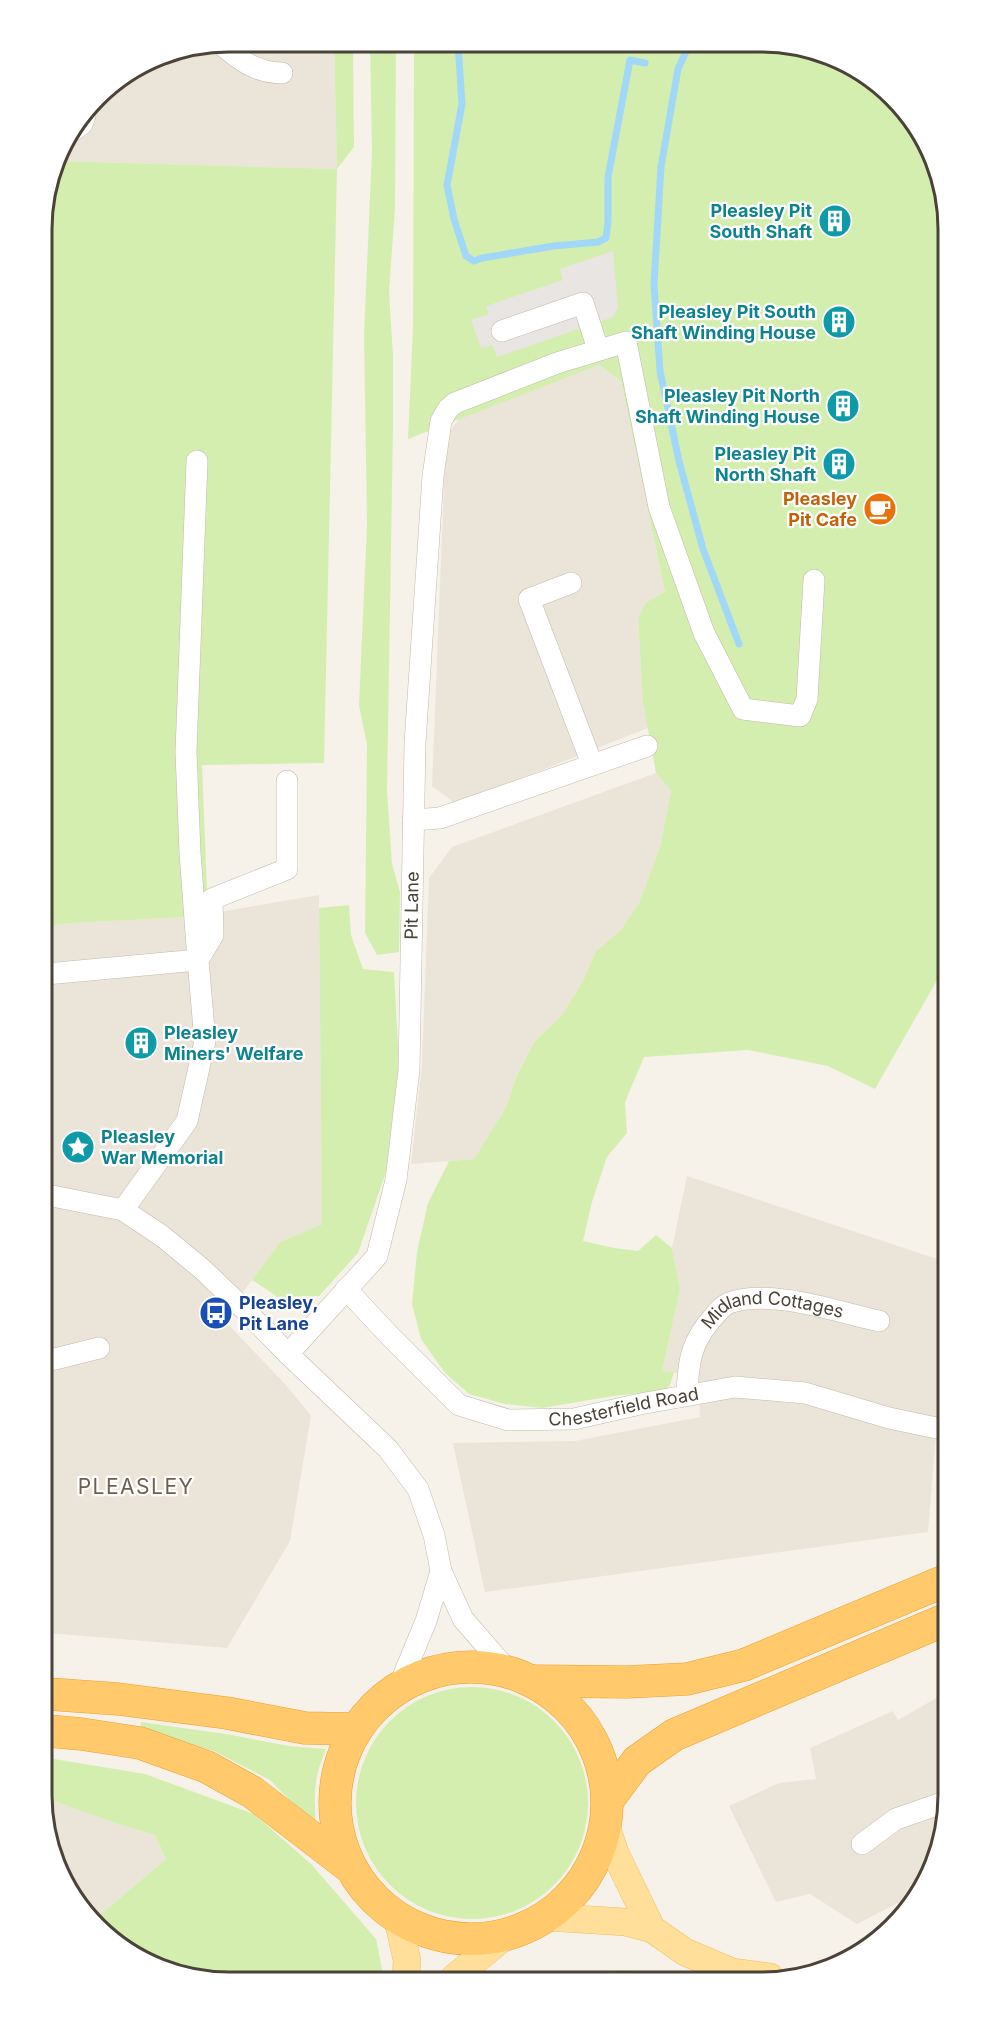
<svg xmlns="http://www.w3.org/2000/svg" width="990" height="2025" font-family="Inter,sans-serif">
  <rect width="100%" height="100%" fill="#f6f2ea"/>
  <g fill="#ebe4d8">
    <polygon points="230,42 334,43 337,169 57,161 61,146 106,89 158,56"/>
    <polygon points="599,365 621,381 665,592 645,603 638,620 643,703 648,728 456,804 432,786 446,436 460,418"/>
    <polygon points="656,773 671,791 660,847 639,903 620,931 596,951 582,983 562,1015 534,1042 516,1078 506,1107 474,1159 411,1164 422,1064 429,878 452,847"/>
    <polygon points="319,895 322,1224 280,1242 223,1319 286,1385 311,1416 290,1541 227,1648 48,1633 46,926 71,923 190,917"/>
    <polygon points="687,1176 946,1262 946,1310 928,1532 485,1592 453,1443 575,1441 700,1417 698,1376 662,1371 680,1290 672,1248"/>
    <polygon points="947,1692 948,1808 934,1867 919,1892 857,1924 810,1894 776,1902 729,1806 779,1783 816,1779 810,1748 893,1711 898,1720"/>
    <polygon points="48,1799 118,1824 155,1835 166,1859 93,1921 73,1899 48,1844"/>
  </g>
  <g fill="#d4eeb0">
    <polygon points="334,43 353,43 354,147 337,169 324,763 202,765 208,914 190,917 71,923 48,926 46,906 44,205 57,161 337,169"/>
    <polygon points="370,43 396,43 395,208 389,292 393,356 393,427 387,791 392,864 400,892 399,952 377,955 365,933 367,745 359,705 367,524 364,334 372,151"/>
    <polygon points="414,43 797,46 884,89 923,135 942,181 944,968 875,1089 828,1066 748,1050 644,1057 625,1102 627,1133 607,1157 592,1202 583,1241 614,1248 638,1251 656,1235 672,1248 680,1290 662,1371 674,1372 670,1385 664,1391 613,1396 542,1408 505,1404 469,1394 445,1373 421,1339 412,1304 417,1252 428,1203 449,1161 474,1159 506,1107 516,1078 534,1042 562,1015 582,983 596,951 620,931 639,903 660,847 671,791 656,773 643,703 638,619 645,603 665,592 621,381 599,365 408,439 413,327"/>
    <polygon points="349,905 351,935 363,969 394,972 399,1064 386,1172 358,1253 319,1296 278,1297 252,1280 280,1242 322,1224 319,908"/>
    <circle cx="472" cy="1803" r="116"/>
    <path d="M141,1722L232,1735L289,1746L326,1749C313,1781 314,1793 316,1827L270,1780L216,1752L140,1728Z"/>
    <polygon points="48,1758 145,1774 254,1814 311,1864 376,1939 384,1979 193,1979 106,1936 93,1921 166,1859 155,1835 118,1824 48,1799"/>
    <polygon points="628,1970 658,1977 556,1978 583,1972"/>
  </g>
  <polygon fill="#e8e5e2" points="613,251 618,308 613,317 497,357 492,345 481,348 471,320 489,314 486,306 563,280 560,269"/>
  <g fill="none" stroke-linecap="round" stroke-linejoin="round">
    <g stroke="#a2d8f7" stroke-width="7">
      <polyline points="458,43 462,104 447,185 454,219 466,256 474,261 482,258 554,246 598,242 606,238 608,222 608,177 630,60 645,63"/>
      <polyline points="689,45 678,69 661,167 654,284 660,371 679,461 703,549 739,644"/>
    </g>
    <g stroke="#c3baab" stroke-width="22">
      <g id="minor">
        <path d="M221,44C239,60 257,73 282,73"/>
        <polyline points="74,130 82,124 85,116"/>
        <polyline points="502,331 583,303 598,349"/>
        <polyline points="197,461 186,752 190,853 198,960"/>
        <polyline points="571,583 529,599 592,764"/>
        <polyline points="413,820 440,818 647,746"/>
        <polyline points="198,960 213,935 212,899 287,869 287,781"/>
        <polyline points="46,974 198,960 205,1041 187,1121 123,1210"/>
        <polyline points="47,1195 123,1210 162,1236 201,1268 247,1312 288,1354 388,1449 418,1489 434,1535 441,1571 463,1619 508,1671"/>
        <path id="s1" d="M346,1289L388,1334L459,1405L508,1420L574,1419L640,1404L735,1387L805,1393L889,1418L946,1430"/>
        <path id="s2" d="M288,1354L377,1256L396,1180L409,1070L415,743L433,476L441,421L448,409L455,403L557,363L626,342L659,507L704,633L743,709L800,716L807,699L814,580"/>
        <polyline points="47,1361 99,1348"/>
        <path id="s3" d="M687,1395C688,1361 691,1341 715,1315C719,1311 723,1305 729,1303C770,1288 837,1312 879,1321"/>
        <polyline points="397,1691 426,1621 441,1571"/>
        <polyline points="862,1844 896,1819 948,1801"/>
      </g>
    </g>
    <g stroke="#efbf5f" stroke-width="28">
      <g id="major">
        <polyline points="604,1821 616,1855 652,1929"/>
        <polyline points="397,1916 407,1960 406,1978"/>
        <polyline points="546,1917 625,1922 652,1929 685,1952 732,1972 770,1977"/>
        <polyline points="454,1978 506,1935"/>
      </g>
    </g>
    <g stroke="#ec9f2e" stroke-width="33">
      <g id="highway">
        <circle cx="471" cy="1803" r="136"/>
        <polyline points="532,1681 627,1682 687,1679 744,1665 947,1580"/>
        <polyline points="48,1694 118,1699 227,1713 305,1728 356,1729"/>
        <polyline points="48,1731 81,1734 140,1743 207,1767 252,1792 351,1868"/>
        <polyline points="608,1800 637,1761 674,1735 947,1619"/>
      </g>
    </g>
    <use href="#minor" stroke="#fff" stroke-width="21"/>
    <use href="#major" stroke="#ffdf9a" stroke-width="27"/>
    <use href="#highway" stroke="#ffc96c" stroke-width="32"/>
  </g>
  <defs>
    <g id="building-disc" transform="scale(1.725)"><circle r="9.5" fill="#0f9aa8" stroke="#fff"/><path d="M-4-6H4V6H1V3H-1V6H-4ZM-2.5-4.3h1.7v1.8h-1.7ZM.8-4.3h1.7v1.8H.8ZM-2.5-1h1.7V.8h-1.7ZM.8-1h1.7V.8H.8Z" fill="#fff"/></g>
    <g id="cafe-disc" transform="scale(1.725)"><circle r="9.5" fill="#e8710a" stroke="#fff"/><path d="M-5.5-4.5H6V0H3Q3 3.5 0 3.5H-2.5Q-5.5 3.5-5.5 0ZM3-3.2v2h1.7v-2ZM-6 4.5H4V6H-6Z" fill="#fff"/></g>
    <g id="sight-disc" transform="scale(1.725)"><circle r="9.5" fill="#0f9aa8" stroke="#fff"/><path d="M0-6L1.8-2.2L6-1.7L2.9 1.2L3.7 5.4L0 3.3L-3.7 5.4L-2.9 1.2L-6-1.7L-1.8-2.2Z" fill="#fff"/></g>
    <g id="bus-disc" transform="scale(1.725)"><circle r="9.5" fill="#1a4fb4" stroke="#fff"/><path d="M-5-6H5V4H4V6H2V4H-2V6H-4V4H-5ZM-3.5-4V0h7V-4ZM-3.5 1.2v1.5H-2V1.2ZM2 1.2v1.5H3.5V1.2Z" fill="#fff"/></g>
  </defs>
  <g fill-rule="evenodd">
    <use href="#building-disc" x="835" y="221"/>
    <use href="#building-disc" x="839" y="322"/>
    <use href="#building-disc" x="843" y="406"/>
    <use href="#building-disc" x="839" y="464"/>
    <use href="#cafe-disc" x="880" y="509"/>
    <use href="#building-disc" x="141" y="1043"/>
    <use href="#sight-disc" x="78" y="1147"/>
    <use href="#bus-disc" x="216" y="1313"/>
  </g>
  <g text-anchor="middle" stroke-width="4.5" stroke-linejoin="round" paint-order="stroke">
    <g font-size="18" font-weight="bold" fill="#0d838f" stroke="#fff" text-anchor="end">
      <text x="812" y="217">Pleasley Pit<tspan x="812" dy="21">South Shaft</tspan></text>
      <text x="816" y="318">Pleasley Pit South<tspan x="816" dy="21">Shaft Winding House</tspan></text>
      <text x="820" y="402">Pleasley Pit North<tspan x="820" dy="21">Shaft Winding House</tspan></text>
      <text x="816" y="460">Pleasley Pit<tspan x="816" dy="21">North Shaft</tspan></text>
      <text x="164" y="1039" text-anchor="start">Pleasley<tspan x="164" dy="21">Miners' Welfare</tspan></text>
      <text x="101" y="1143" text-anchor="start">Pleasley<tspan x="101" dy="21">War Memorial</tspan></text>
    </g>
    <g font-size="18" font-weight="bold" fill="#c56008" stroke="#fff" text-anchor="end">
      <text x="857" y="505">Pleasley<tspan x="857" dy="21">Pit Cafe</tspan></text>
    </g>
    <g font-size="18" fill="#4b4337" stroke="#fff">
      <text dy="6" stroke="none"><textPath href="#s2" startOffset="486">Pit Lane</textPath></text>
      <text dy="6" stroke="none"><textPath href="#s3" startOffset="147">Midland Cottages</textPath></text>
      <text dy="6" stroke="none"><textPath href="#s1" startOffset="330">Chesterfield Road</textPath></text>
    </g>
    <g font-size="18" font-weight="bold" fill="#164399" stroke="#fff" text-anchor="start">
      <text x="239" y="1309">Pleasley,<tspan x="239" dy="21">Pit Lane</tspan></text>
    </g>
    <g font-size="21" letter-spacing="1.5" fill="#6f604d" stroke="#fff">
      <text x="136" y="1494">PLEASLEY</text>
    </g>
  </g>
  <path d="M0 0H990V2025H0ZM229 52H761A177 177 0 0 1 938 229V1795A177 177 0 0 1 761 1972H229A177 177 0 0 1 52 1795V229A177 177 0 0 1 229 52Z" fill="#fff" fill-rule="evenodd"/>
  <path fill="none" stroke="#4b4337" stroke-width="3" d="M229 52H761A177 177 0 0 1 938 229V1795A177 177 0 0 1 761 1972H229A177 177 0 0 1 52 1795V229A177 177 0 0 1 229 52Z"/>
</svg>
